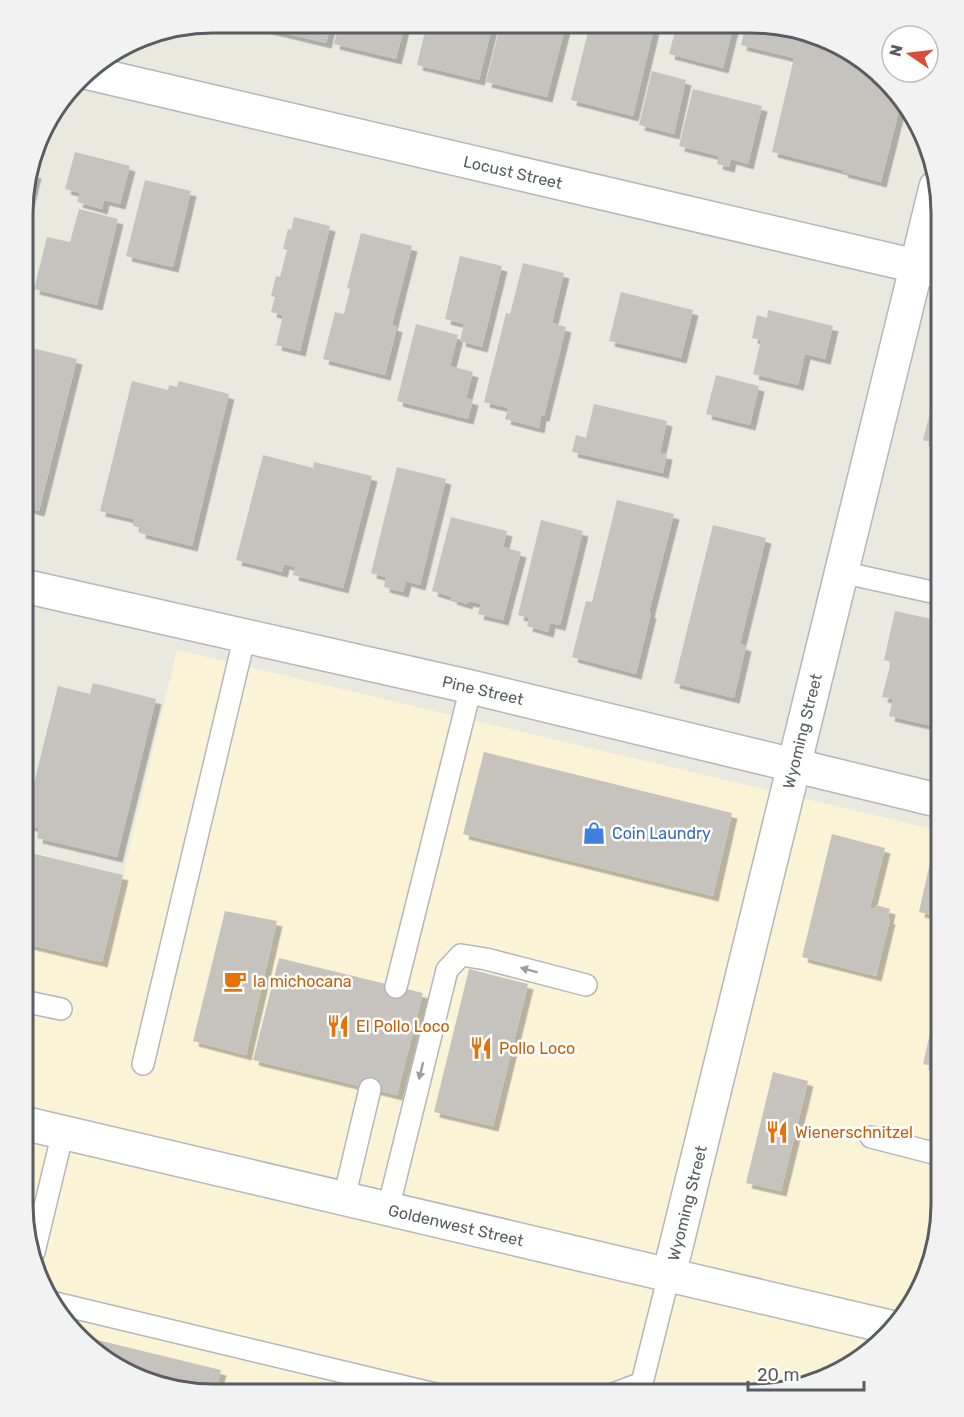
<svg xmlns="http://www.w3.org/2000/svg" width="964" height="1417" font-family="Rubik,sans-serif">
  <defs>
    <filter id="shadow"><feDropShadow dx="5.5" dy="5.5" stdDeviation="0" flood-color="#0004"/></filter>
  </defs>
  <rect width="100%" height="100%" fill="#eae9e0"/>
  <polygon fill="#faf3d6" points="177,650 941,831 941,1217 909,1310 835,1375 752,1394 188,1393 107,1362 42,1288 23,1204 23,850 123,875"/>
  <g fill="#c6c3be" filter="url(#shadow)">
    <polygon points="265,23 331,23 326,43 263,28"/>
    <polygon points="339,23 405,23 396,59 334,44"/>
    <polygon points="427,23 493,23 479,80 417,65"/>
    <polygon points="501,23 566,24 547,97 486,82"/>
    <polygon points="590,24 655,24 633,116 571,100"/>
    <polygon points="677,24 734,24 723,68 669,54"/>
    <polygon points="746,24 768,24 777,26 777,24 867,62 901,103 881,182 842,172 843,170 772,152 794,58 741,45"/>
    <polygon points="652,71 686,80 674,134 639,125"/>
    <polygon points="693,89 762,106 748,164 731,159 729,167 717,164 719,156 679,146"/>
    <polygon points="75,152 130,166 120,204 104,200 102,209 77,202 80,193 65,189"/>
    <polygon points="29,172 36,173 25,218 24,187"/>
    <polygon points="145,180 191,191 173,267 126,256"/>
    <polygon points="79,209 118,219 97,305 34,289 47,237 70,242"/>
    <polygon points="294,217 330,226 300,351 276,345 283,315 271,312 275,297 271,296 276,276 280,277 287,250 283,249 288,229 291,230"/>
    <polygon points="361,233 412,246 392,325 397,327 385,375 323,359 335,312 344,314 350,289 347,288"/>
    <polygon points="460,256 502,266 482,347 460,341 464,324 445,319"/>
    <polygon points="523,263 564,273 552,323 566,327 544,416 541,416 539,428 505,419 508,408 484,402 506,313 510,314"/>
    <polygon points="621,292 693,310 681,358 609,341"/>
    <polygon points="768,310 833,326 825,359 805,354 798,385 753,374 761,340 752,338 757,315 767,318"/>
    <polygon points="416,324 458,335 450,366 473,372 466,398 473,400 468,419 397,401"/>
    <polygon points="24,346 77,359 39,511 24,507"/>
    <polygon points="941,369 941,445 923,440"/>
    <polygon points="716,375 759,386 750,425 706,414"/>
    <polygon points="132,381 168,390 169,385 177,387 179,381 229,394 192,546 140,533 141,528 133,526 134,519 100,511"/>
    <polygon points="594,404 667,421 660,453 667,454 663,473 572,452 576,435 586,438"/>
    <polygon points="263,455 313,468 314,462 372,476 343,588 293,575 295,567 284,564 282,572 236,560"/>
    <polygon points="397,467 446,479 420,585 406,581 403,592 384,587 386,577 371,573"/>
    <polygon points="617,500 674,514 649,612 651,613 636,674 572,657 586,601 592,602"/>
    <polygon points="451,517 507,531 503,547 521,552 503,620 478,614 481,604 468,601 467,604 451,599 452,597 432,591"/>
    <polygon points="541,520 583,531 560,625 550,623 548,632 527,626 529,618 518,615"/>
    <polygon points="713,525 766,538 740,644 746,646 734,698 674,683"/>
    <polygon points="895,611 941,621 941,728 889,716 893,699 882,697 891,662 884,660"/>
    <polygon points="93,683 156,699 117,857 37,838 39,828 24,824 58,686 90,694"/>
    <polygon points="484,752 732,813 713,896 463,834"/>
    <polygon points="832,834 885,848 870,908 875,909 876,905 890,909 888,919 890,919 876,976 802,957"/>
    <polygon points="23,851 123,875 102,962 23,943"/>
    <polygon points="932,854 941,856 941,917 919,912"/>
    <polygon points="225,911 277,921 246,1055 193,1041"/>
    <polygon points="279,958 423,993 397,1095 253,1060"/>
    <polygon points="469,969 528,984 493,1126 434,1112"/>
    <polygon points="940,990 941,990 941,1068 923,1064"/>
    <polygon points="773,1072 808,1081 781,1191 746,1183"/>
    <polygon points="85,1337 221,1370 215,1393 188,1393 107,1362"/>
  </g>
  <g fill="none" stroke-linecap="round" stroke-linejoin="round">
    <g stroke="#b3b6ba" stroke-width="24">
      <g id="lane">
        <polyline points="841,572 941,594"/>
        <polyline points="396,987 471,687"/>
        <polyline points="23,1001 61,1009"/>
        <polyline points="143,1064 245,635"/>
        <polyline points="871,1137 941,1155"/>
        <polyline points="344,1198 370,1089"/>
        <polyline points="388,1209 447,970 461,955 486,959 586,985"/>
        <polyline points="34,1252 63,1132"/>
        <polyline points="55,1303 435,1394"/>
        <polyline points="642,1383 669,1275"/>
        <polyline points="613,1394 642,1383"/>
      </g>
    </g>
    <g stroke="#b3b6ba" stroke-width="36">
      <g id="street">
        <polyline points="85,72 941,272"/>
        <polyline points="24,586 471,687 941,801"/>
        <polyline points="669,1275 936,187"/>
      </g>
    </g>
    <g stroke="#b4b7bc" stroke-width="36">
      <polyline id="secondary" points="23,1123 890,1327"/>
    </g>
    <use href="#lane" stroke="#fff" stroke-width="21"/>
    <use href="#street" stroke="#fff" stroke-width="33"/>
    <use href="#secondary" stroke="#fff" stroke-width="33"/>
  </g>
  <defs><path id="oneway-solid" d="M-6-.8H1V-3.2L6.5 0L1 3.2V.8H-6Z" transform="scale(1.5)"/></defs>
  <g fill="#9b9da0">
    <use href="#oneway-solid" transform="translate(529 970) rotate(-165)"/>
    <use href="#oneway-solid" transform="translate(421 1071) rotate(104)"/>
  </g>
  <defs>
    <g id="shop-bare" transform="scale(1.8)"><path d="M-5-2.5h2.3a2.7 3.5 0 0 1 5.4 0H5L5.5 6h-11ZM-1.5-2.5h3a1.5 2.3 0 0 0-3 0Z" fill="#3f7fe0" stroke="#fff" stroke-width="2.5" paint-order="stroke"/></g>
    <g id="cafe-bare" transform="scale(1.8)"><path d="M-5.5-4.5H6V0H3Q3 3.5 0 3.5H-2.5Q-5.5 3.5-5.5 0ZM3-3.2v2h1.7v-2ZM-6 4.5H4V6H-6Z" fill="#e8710a" stroke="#fff" stroke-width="2.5" paint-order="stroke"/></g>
    <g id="restaurant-bare" transform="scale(1.8)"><path d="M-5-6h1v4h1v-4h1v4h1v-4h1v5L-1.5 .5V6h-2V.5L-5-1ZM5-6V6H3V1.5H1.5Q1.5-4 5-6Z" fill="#e8710a" stroke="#fff" stroke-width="2.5" paint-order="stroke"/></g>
  </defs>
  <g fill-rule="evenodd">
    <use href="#shop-bare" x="594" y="833"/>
    <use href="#cafe-bare" x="235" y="981"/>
    <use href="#restaurant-bare" x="338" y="1026"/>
    <use href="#restaurant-bare" x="481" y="1048"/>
    <use href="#restaurant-bare" x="777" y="1132"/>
  </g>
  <g text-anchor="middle" stroke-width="5" stroke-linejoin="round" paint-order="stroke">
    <g font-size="16" fill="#595c60" stroke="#fff">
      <text transform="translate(513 172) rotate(13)" y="6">Locust Street</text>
      <text transform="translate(483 690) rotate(13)" y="6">Pine Street</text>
      <text transform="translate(802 731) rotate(-76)" y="6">Wyoming Street</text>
      <text transform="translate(687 1203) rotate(-76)" y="6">Wyoming Street</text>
      <text transform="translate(456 1225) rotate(13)" y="6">Goldenwest Street</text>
    </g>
    <g font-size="16" fill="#366cbe" stroke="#fff" text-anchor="start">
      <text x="612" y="839">Coin Laundry</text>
    </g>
    <g font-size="16" fill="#c56008" stroke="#fff" text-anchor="start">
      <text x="253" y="987">la michocana</text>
      <text x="356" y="1032">El Pollo Loco</text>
      <text x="499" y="1054">Pollo Loco</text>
      <text x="795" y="1138">Wienerschnitzel</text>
    </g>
  </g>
  <path d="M0 0H964V1417H0ZM213 33H751A180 180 0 0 1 931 213V1204A180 180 0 0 1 751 1384H213A180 180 0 0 1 33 1204V213A180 180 0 0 1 213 33Z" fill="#f2f2f2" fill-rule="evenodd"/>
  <path fill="none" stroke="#595c60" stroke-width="3" d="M213 33H751A180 180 0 0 1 931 213V1204A180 180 0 0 1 751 1384H213A180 180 0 0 1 33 1204V213A180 180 0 0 1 213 33Z"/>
  <g transform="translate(910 54) rotate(284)"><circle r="28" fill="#ffffff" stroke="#bdbebf" stroke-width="1.5"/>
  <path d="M0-4.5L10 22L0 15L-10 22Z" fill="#d74d3a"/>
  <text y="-9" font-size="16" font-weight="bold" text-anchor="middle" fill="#595c60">N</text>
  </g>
  <path d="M748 1381v9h116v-9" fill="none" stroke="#595c60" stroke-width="3"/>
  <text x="757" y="1381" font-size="18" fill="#595c60" stroke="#ffffff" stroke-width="4.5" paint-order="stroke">20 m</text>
</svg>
